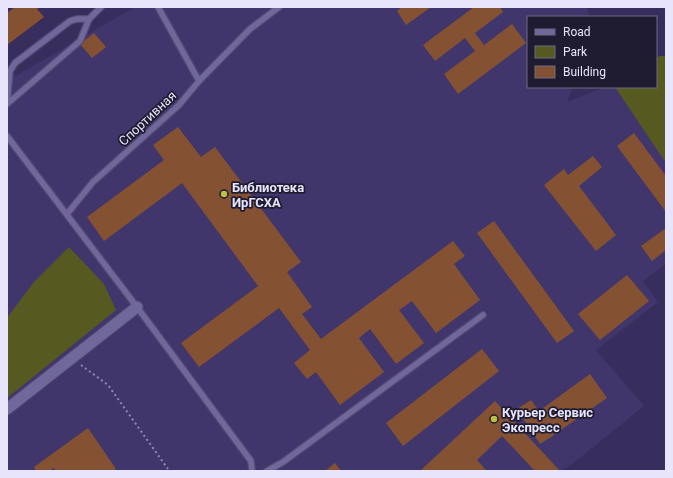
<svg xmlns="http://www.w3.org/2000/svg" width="673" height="478" font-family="Roboto,sans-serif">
  <rect width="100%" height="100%" fill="#382e5d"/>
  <polygon fill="#41366b" points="135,7 587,7 589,17 528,17 528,87 573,87 567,102 605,87 616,87 666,158 666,264 643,281 658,302 596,350 644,406 571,465 560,471 7,471 7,81"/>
  <g fill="#575a20">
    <polygon points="660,56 666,56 666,163 615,87 656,87 656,58"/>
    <polygon points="69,247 104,284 116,310 7,398 7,318 34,282"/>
  </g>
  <g fill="#845233">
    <polygon points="15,7 40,7 37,9 44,17 7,45 7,13"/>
    <polygon points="402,7 431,7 406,25 397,11"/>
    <polygon points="474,7 500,7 503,12 475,33 484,45 512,24 526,43 458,94 444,74 475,51 465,38 435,61 423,45"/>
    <polygon points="94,33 106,47 92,58 80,44"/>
    <polygon points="178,127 201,157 215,147 301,262 287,272 312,307 302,314 321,339 453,241 465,256 454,264 480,300 436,333 412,301 399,310 424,343 396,364 370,329 359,338 384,372 340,405 316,372 307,379 294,363 310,350 279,308 199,367 181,343 258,286 182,183 104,241 87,217 164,160 153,145"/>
    <polygon points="634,133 666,176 666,212 617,146"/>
    <polygon points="593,156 602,167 579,186 616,235 596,251 544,185 564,169 568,175"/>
    <polygon points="494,221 574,331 557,343 477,233"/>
    <polygon points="666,228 666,250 652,261 641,246"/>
    <polygon points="627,275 649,301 600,340 578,314"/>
    <polygon points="482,349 499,371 403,446 386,423"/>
    <polygon points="590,374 607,398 555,434 544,419 554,435 540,444 517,409 531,400 539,411"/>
    <polygon points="495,401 560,471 535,471 502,436 477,460 487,471 420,471"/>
    <polygon points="88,428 116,469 112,471 56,471 54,468 49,471 36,471 34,467"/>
    <polygon points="335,463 341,471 325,471"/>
  </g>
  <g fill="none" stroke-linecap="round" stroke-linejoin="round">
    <g stroke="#544a72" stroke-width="8">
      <g id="lane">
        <polyline points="158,7 199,81"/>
        <polyline points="7,102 10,71 15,63 70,21 77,19 89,19"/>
        <polyline points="7,104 80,41 89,19 101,7"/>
        <polyline points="7,136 137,307 251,461 252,471"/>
        <polyline points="67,214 93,182 179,105 199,81 250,29 279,7"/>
        <polyline points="267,471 283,462 483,315"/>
      </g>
    </g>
    <g stroke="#544a72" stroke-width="13">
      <polyline id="street" points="7,409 137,307"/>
    </g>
    <polyline stroke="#908aad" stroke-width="2" stroke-dasharray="2 3" stroke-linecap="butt" points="81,365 108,385 168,469"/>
    <use href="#lane" stroke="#70679b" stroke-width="5.5"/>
    <use href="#street" stroke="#70679b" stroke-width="11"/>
  </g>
  <g fill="#bbc045" stroke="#1f1b30" stroke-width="1.5">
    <circle cx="224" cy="194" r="4"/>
    <circle cx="494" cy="419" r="4"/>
  </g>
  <g text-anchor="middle" stroke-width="3.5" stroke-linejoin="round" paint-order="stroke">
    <g font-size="13" fill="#e7e4fc" stroke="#1f1b30">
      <text transform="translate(147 118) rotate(-43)" y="5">Спортивная</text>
    </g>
    <g font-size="13" font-weight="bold" fill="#e7e4fc" stroke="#1f1b30" text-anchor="start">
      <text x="232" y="192">Библиотека<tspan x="232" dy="15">ИрГСХА</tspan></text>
      <text x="502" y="417">Курьер Сервис<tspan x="502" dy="15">Экспресс</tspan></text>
    </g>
  </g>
  <rect width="673" height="478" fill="none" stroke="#e7e4fc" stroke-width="16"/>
  <rect x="527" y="16" width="130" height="72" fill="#1f1b30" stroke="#6f6b82"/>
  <rect x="535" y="29" width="20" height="6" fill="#70679b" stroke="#6f6b82"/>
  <text x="563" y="36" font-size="12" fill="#e7e4fc">Road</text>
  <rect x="535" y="46" width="20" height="12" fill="#575a20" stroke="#6f6b82"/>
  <text x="563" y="56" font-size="12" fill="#e7e4fc">Park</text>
  <rect x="535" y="66" width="20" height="12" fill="#845233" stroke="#6f6b82"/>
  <text x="563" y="76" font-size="12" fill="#e7e4fc">Building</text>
</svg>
